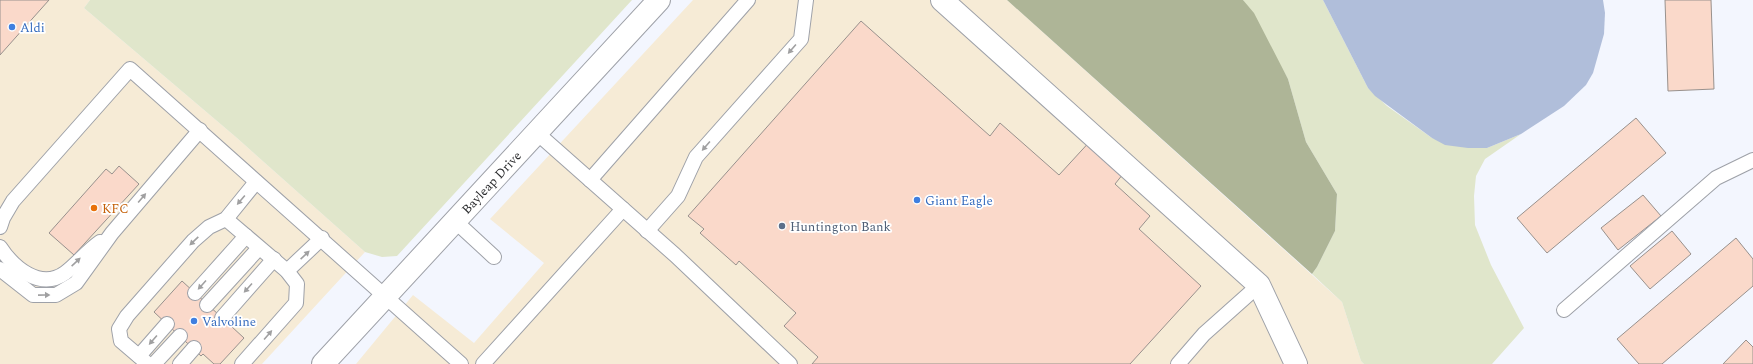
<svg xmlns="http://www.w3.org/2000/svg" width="1753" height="364" font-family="Spectral,serif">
  <rect width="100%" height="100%" fill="#f3f6fe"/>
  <g fill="#f6ebd6">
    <polygon points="0,0 90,0 84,8 237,138 365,252 262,364 0,364"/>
    <polygon points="693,0 1007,0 1342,302 1361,361 1364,364 356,364 413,295 474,343 544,263 490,219"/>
  </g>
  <g fill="#e0e6cb">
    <polygon points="90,0 632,0 397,256 382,257 365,252 237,138 84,8"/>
    <polygon points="1243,0 1323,0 1368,88 1387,106 1432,138 1487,148 1521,134 1485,159 1476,176 1474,196 1475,225 1491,265 1524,328 1492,364 1364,364 1361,361 1342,302 1312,274 1317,267 1335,231 1337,194 1306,142 1288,79"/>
  </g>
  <polygon fill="#aeb597" points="1007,0 1243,0 1254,13 1288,79 1306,142 1337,194 1335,231 1317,267 1312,274"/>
  <polygon fill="#b0beda" points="1323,0 1603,0 1605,13 1604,34 1593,73 1586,85 1564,106 1521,134 1487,148 1468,148 1445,145 1432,138 1375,96 1368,88"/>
  <g fill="#fad9ca" stroke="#98918d">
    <polygon points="0,0 49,0 0,55"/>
    <polygon points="1665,0 1711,0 1714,89 1668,91"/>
    <polygon points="861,21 990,136 1000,123 1059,175 1093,138 1127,169 1115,184 1150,216 1139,229 1201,286 1130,364 812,364 818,357 784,326 796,313 739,261 736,265 700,233 704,229 688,216"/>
    <polygon points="1636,118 1666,153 1547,253 1517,218"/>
    <polygon points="119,166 139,184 74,255 49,233 106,169 112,174"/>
    <polygon points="1643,195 1661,216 1618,250 1601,228"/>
    <polygon points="1672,231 1691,254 1650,289 1630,266"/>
    <polygon points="1736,238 1753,259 1753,286 1662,364 1639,364 1617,339"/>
    <polygon points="182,281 244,338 220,364 214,364 203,354 201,356 154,312"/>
    <polygon points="1746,340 1753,347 1753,364 1723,364"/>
  </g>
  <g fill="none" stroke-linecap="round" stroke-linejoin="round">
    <g stroke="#9ea1a8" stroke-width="16">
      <g id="service">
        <polyline points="537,133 675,255 790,364"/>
        <polyline points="590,180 748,0"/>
        <polyline points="226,219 287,271 297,284 296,303 242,364"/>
        <polyline points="455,221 494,257"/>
        <polyline points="0,227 3,218 13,201 130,69 461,364"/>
        <polyline points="647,231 678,196 696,157 801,39 806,0"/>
        <path d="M0,247C13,267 40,291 65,273C77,264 87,251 100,242"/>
        <polyline points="0,269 33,295 56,295 76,283 112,233 200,130"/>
        <polyline points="287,271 322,238"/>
        <polyline points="195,293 246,236"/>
        <polyline points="207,305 259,248"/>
        <polyline points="1564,310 1716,178 1753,160"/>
        <polyline points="222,318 274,259"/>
        <polyline points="139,356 167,324"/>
        <polyline points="148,364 121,341 119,329 127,316 193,241 209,227 226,219 256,182"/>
        <polyline points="154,364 180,336"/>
        <polyline points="180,364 194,348"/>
        <polyline points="483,364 623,209"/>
        <polyline points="1178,364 1204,334 1259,285"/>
      </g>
    </g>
    <g stroke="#9ea1a8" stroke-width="24">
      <g id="minor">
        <polyline points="942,0 1259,285 1296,364"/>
        <polyline points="323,364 659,0"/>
      </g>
    </g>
    <use href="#service" stroke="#fff" stroke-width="14"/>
    <use href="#minor" stroke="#fff" stroke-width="22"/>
  </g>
  <defs><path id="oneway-solid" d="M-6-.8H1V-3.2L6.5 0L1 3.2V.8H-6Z"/></defs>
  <g fill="#a0a0a1">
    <use href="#oneway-solid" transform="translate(792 49) rotate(131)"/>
    <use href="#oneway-solid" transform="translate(706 146) rotate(131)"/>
    <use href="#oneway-solid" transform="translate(142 198) rotate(-50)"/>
    <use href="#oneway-solid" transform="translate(241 200) rotate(130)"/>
    <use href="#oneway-solid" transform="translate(194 241) rotate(136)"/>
    <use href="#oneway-solid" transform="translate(305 255) rotate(-43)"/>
    <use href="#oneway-solid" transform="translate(76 262) rotate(-43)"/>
    <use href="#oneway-solid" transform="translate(202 285) rotate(132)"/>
    <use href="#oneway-solid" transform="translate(248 288) rotate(132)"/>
    <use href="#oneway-solid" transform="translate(44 295) rotate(-1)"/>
    <use href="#oneway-solid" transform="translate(268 335) rotate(-49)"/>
    <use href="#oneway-solid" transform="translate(153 340) rotate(131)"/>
  </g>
  <g fill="#3f7fe0" stroke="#fff" stroke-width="1.5">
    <circle cx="12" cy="27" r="4"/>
    <circle cx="917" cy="200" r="4"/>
    <circle cx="194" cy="321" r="4"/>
  </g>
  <circle fill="#e8710a" stroke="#fff" stroke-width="1.5" cx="94" cy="208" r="4"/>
  <circle fill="#5c6f8a" stroke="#fff" stroke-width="1.5" cx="782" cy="226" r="4"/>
  <g text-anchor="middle" stroke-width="3.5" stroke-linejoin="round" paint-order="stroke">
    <g font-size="13" fill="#366cbe" stroke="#fff" text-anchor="start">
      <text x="20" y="32">Aldi</text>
      <text x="925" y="205">Giant Eagle</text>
      <text x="202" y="326">Valvoline</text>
    </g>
    <g font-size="13" fill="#2c2d2f" stroke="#fff">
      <text transform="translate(491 182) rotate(-47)" y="5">Bayleap Drive</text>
    </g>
    <g font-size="13" fill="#c56008" stroke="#fff" text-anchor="start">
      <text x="102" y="213">KFC</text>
    </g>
    <g font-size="13" fill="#4e5e75" stroke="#fff" text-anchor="start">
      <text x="790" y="231">Huntington Bank</text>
    </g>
  </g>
</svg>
